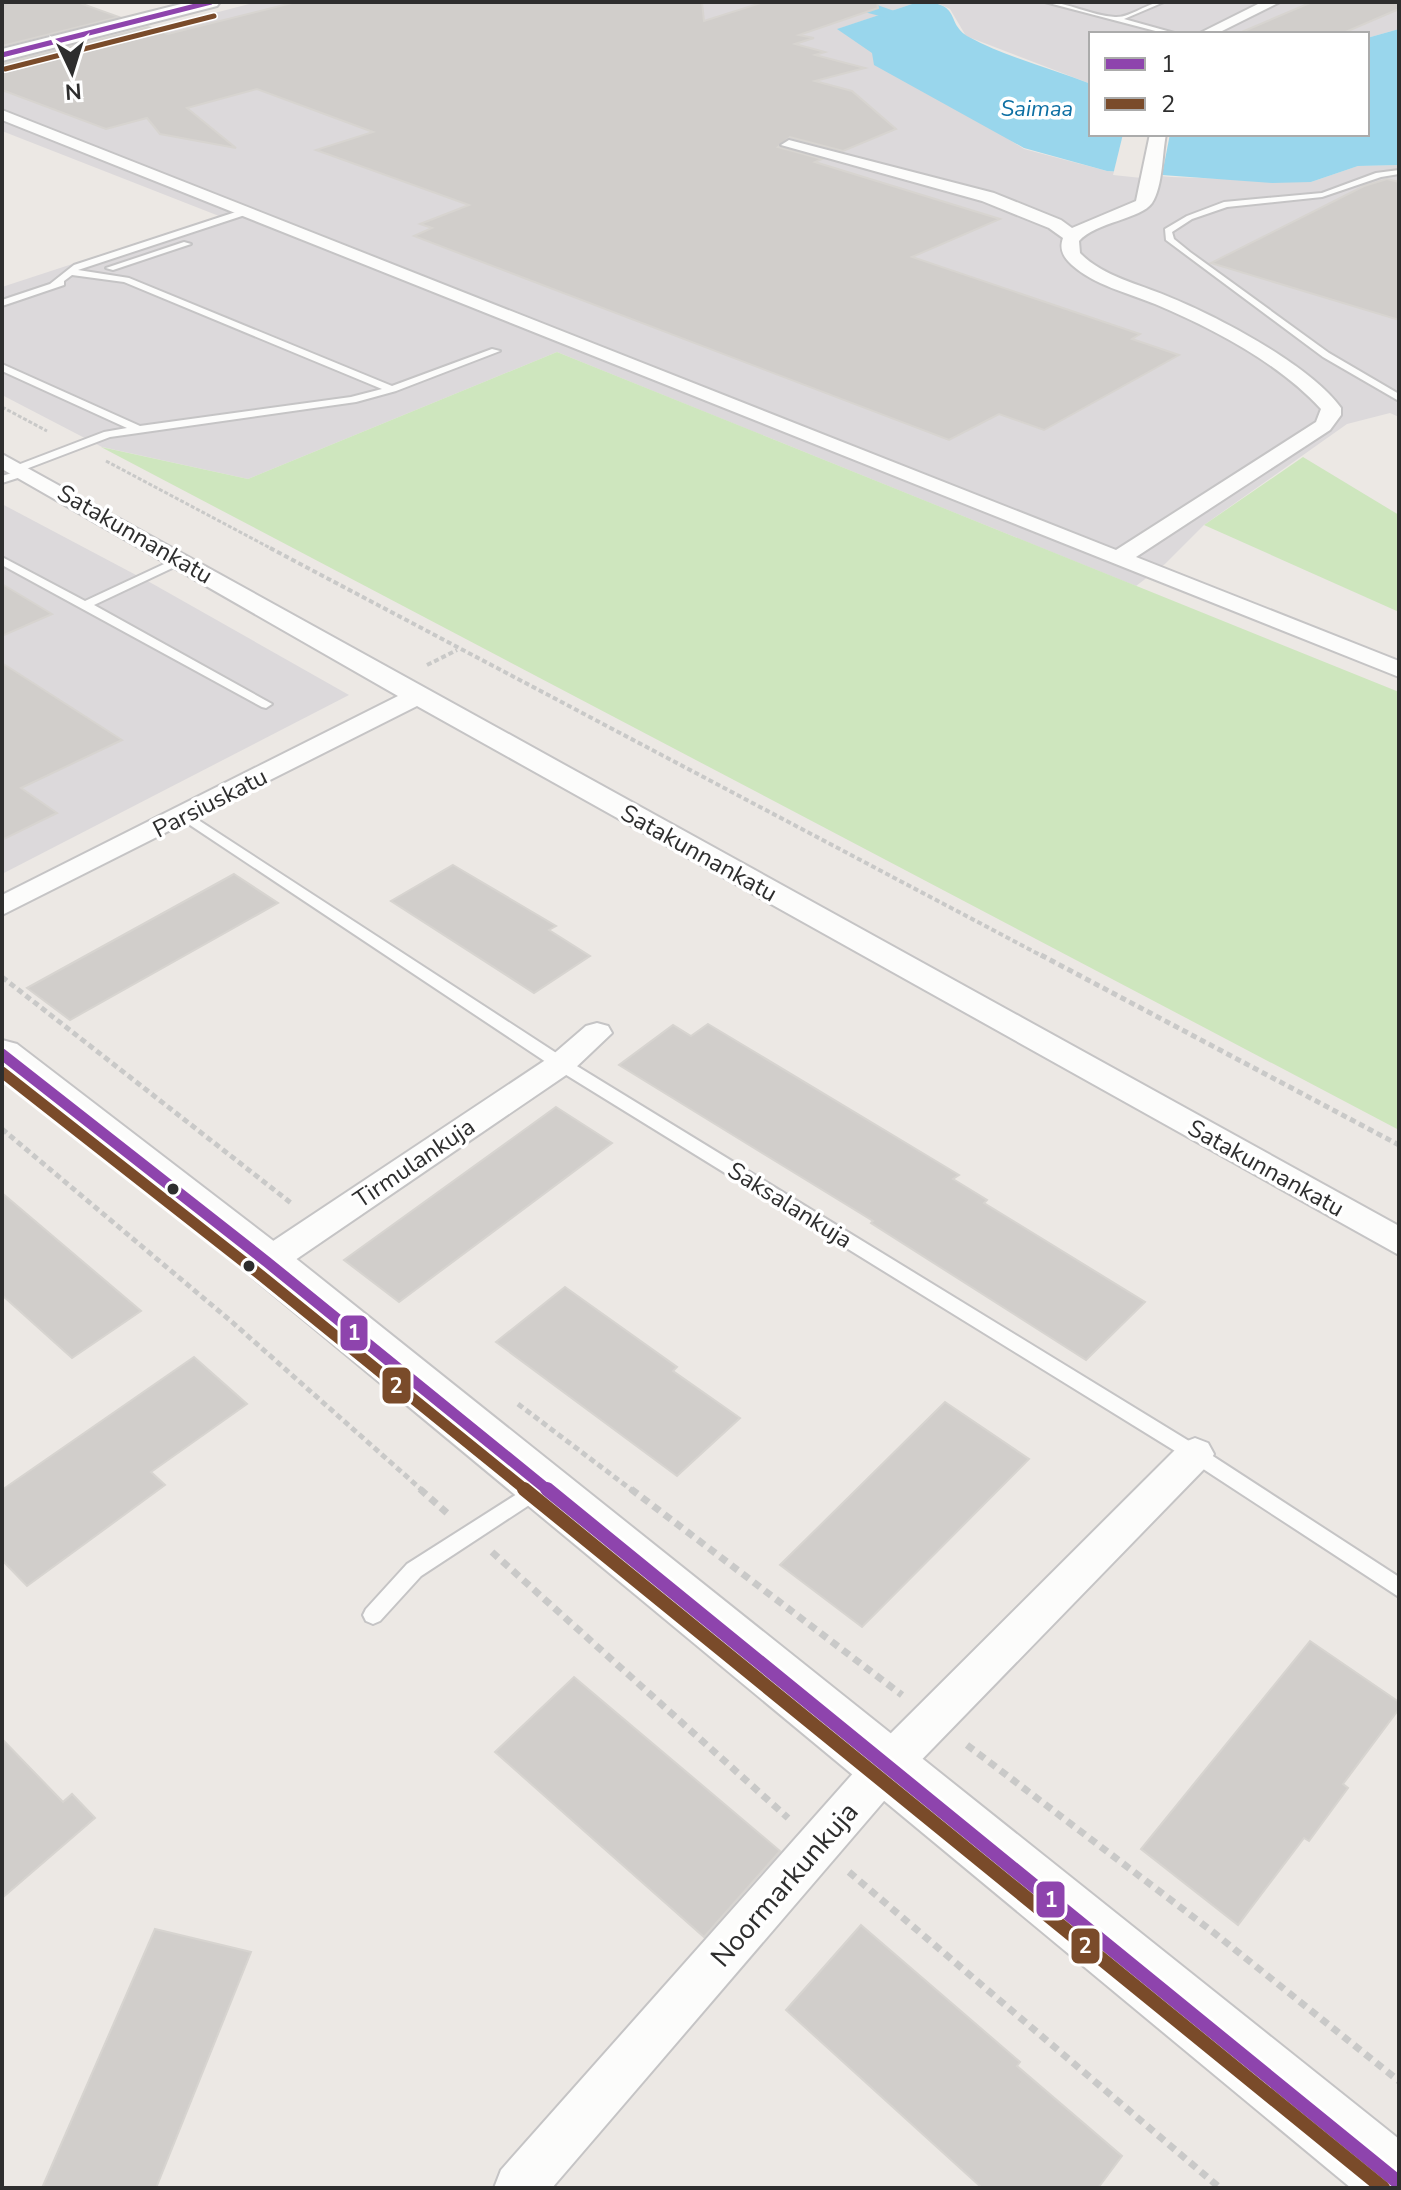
<svg xmlns="http://www.w3.org/2000/svg" width="1401" height="2190" font-family="'Nunito Sans',sans-serif">
  <rect width="100%" height="100%" fill="#ece8e4"/>
  <g fill="#dcd9db">
    <polygon points="257,2 918,2 838,29 1024,149 1107,171 1171,177 1311,182 1358,166 1399,165 1399,417 1390,413 1347,424 1204,525 1165,564 1136,586 557,352 248,479 102,447 2,395 2,287 219,216 2,131 2,68"/>
    <polygon points="935,2 1399,2 1399,29 1367,38 1367,34 1091,34 1091,84 966,36 950,9"/>
    <polygon points="2,504 153,584 349,695 2,874"/>
  </g>
  <g fill="#cee6be">
    <polygon points="557,352 1399,692 1399,1130 101,447 248,479"/>
    <polygon points="1303,457 1399,515 1399,612 1204,525"/>
  </g>
  <path fill="#99d6ec" d="M918,2C964,2 944,23 969,37C1006,57 1052,69 1091,84V134H1367V38L1399,29V165L1358,166L1311,182L1272,183L1107,171L1024,148L874,65L872,53L837,29Z"/>
  <polygon fill="#ece8e4" points="1123,134 1170,134 1161,180 1113,175"/>
  <g fill="none" stroke-linecap="round" stroke-linejoin="round">
    <polygon fill="#99d6ec" fill-rule="evenodd" points="837,2 869,2 897,12 888,18 840,6"/>
  </g>
  <g fill="#d1cecb" stroke="#d7d4d0" stroke-width="2">
    <polygon points="2,2 77,2 119,17 2,46"/>
    <polygon points="296,2 702,2 704,21 764,2 877,2 878,8 799,35 814,38 795,44 825,52 815,55 865,68 815,81 852,91 896,129 843,151 790,137 778,147 822,159 815,162 1000,219 912,257 1140,334 1132,339 1179,355 1044,430 999,414 949,440 414,236 432,228 420,224 469,205 316,150 373,132 257,89 187,108 236,148 160,134 147,118 106,129 2,90 2,64 148,27 168,34"/>
    <polygon points="1312,2 1399,2 1399,9 1341,34 1237,34"/>
    <polygon points="1387,179 1399,182 1399,320 1211,263 1364,186"/>
    <polygon points="2,584 52,614 2,636"/>
    <polygon points="2,663 122,740 21,788 57,813 2,840"/>
    <polygon points="453,865 556,926 549,930 590,956 534,993 391,901"/>
    <polygon points="234,874 278,903 70,1020 27,988"/>
    <polygon points="708,1024 959,1175 953,1179 987,1200 984,1203 1145,1302 1086,1360 871,1223 873,1221 619,1065 673,1025 691,1036"/>
    <polygon points="556,1107 612,1143 399,1302 344,1260"/>
    <polygon points="2,1193 141,1311 72,1358 2,1295"/>
    <polygon points="565,1287 677,1367 673,1371 740,1418 677,1476 496,1342"/>
    <polygon points="194,1357 247,1404 151,1472 165,1485 27,1586 2,1560 2,1490"/>
    <polygon points="945,1402 1029,1459 862,1627 780,1565"/>
    <polygon points="1310,1641 1399,1702 1399,1709 1343,1784 1348,1788 1309,1841 1304,1838 1238,1925 1141,1849"/>
    <polygon points="574,1677 780,1851 704,1937 495,1752"/>
    <polygon points="2,1739 63,1802 72,1794 95,1818 2,1898"/>
    <polygon points="861,1925 1020,2062 1017,2066 1122,2156 1098,2188 982,2188 786,2010"/>
    <polygon points="155,1929 251,1952 156,2188 42,2188"/>
  </g>
  <g fill="none" stroke-linecap="round" stroke-linejoin="round">
    <g stroke="#c5c4c5" stroke-width="4">
      <g id="lane">
        <path d="M1045,2C1069,2 1091,16 1115,17C1131,18 1147,2 1164,2L1124,19L1178,34H1167Z"/>
        <polygon points="1399,170 1399,174 1381,177 1322,197 1227,207 1192,219 1172,232 1174,239 1190,252 1329,353 1399,394 1399,401 1323,357 1166,240 1165,229 1187,216 1224,202 1322,193 1376,173"/>
        <polygon points="248,208 252,211 251,213 78,270 129,278 392,386 492,349 500,351 396,391 356,402 110,437 26,469 31,472 30,474 2,483 2,476 18,471 14,468 15,466 104,432 127,428 2,371 2,364 140,426 351,397 382,389 124,282 72,275 64,281 64,285 2,306 2,300 50,284 74,265"/>
        <polygon points="184,242 191,244 113,270 106,268"/>
        <polygon points="2,557 85,601 177,558 185,558 185,562 94,605 272,704 266,708 262,707 2,565"/>
        <polygon points="186,812 567,1060 1202,1449 1399,1577 1399,1597 1188,1459 555,1068 181,819 179,816"/>
        <polygon points="539,1480 546,1482 549,1488 546,1494 421,1576 380,1621 373,1624 366,1621 363,1615 366,1609 407,1564"/>
      </g>
    </g>
    <g stroke="#c5c4c5" stroke-width="4">
      <g id="street">
        <polygon points="1262,2 1280,2 1216,34 1198,34"/>
        <path d="M2,110L1116,550L1316,422L1321,409C1279,363 1212,328 1155,304C1128,293 1094,285 1072,265C1063,257 1059,249 1063,238L1049,228L982,201L781,145L789,140L994,193L1061,220L1072,228L1136,201L1150,134H1166C1162,154 1163,186 1152,203C1141,219 1096,222 1079,241L1080,253C1102,276 1139,284 1167,296C1217,316 1310,365 1341,408V415L1330,430L1136,557L1399,661V677L2,120Z"/>
        <polygon points="2,454 1399,1226 1399,1255 417,706 2,915 2,895 398,696 2,469"/>
        <polygon points="597,1023 608,1026 612,1033 572,1071 279,1271 267,1275 255,1271 250,1262 255,1253 550,1057 586,1026"/>
        <polygon points="1195,1438 1208,1443 1214,1454 1208,1465 902,1780 552,2188 494,2188 501,2170 872,1752 1182,1443"/>
      </g>
    </g>
    <g stroke="#c5c4c5" stroke-width="4">
      <g id="secondary">
        <polygon points="189,2 220,2 217,6 2,61 2,49"/>
        <polygon points="2,1040 17,1044 284,1249 1399,2139 1399,2188 1351,2188 250,1275 2,1076"/>
      </g>
    </g>
    <g stroke="#c9c9c8" stroke-width="3" stroke-dasharray="4 2" stroke-linecap="butt">
      <polyline points="2,407 47,431"/>
      <polyline points="106,461 274,550"/>
    </g>
    <g stroke="#c9c9c8" stroke-width="4" stroke-dasharray="5 3" stroke-linecap="butt">
      <polyline points="270,548 1044,957"/>
      <polyline points="427,665 457,650"/>
    </g>
    <g stroke="#c9c9c8" stroke-width="5" stroke-dasharray="6 4" stroke-linecap="butt">
      <polyline points="1041,955 1399,1145"/>
      <polyline points="2,977 291,1203"/>
      <polyline points="2,1129 232,1322 423,1491"/>
      <polyline points="518,1404 633,1491"/>
    </g>
    <g stroke="#c9c9c8" stroke-width="7" stroke-dasharray="8 6" stroke-linecap="butt">
      <polyline points="420,1489 448,1514"/>
      <polyline points="631,1489 902,1695"/>
      <polyline points="492,1552 788,1818"/>
      <polyline points="967,1745 1213,1932 1399,2081"/>
      <polyline points="849,1872 1220,2188"/>
    </g>
    <use href="#lane" fill="#fcfcfb" fill-rule="evenodd"/>
    <use href="#street" fill="#fcfcfb" fill-rule="evenodd"/>
    <use href="#secondary" fill="#fcfcfb" fill-rule="evenodd"/>
    <g stroke="#fff" stroke-width="8">
      <polyline id="bus-1-far2" points="2,55 211,2"/>
    </g>
    <g stroke="#fff" stroke-width="17">
      <polyline id="bus-1-far1" points="2,1054 267,1262 549,1491"/>
    </g>
    <g stroke="#fff" stroke-width="20">
      <polyline id="bus-1" points="547,1489 1399,2183"/>
    </g>
    <g stroke="#fff" stroke-width="8">
      <polyline id="bus-2-far2" points="5,69 214,16"/>
    </g>
    <g stroke="#fff" stroke-width="17">
      <polyline id="bus-2-far1" points="2,1072 258,1273 527,1491"/>
    </g>
    <g stroke="#fff" stroke-width="20">
      <polyline id="bus-2" points="524,1489 1383,2188"/>
    </g>
    <use href="#bus-1-far2" stroke="#8e44ad" stroke-width="5"/>
    <use href="#bus-1-far1" stroke="#8e44ad" stroke-width="11"/>
    <use href="#bus-1" stroke="#8e44ad" stroke-width="14"/>
    <use href="#bus-2-far2" stroke="#7a4b2a" stroke-width="5"/>
    <use href="#bus-2-far1" stroke="#7a4b2a" stroke-width="11"/>
    <use href="#bus-2" stroke="#7a4b2a" stroke-width="14"/>
  </g>
  <g fill="#2e2e2e" stroke="#fff" stroke-width="3">
    <circle cx="173" cy="1189" r="7"/>
    <circle cx="249" cy="1266" r="7"/>
  </g>
  <g text-anchor="middle" stroke-width="7" stroke-linejoin="round" paint-order="stroke">
    <g font-size="22" font-style="italic" fill="#0d6fa3" stroke="#fff">
      <text x="1037" y="116">Saimaa</text>
    </g>
    <g font-size="24" fill="#2e2e2e" stroke="#fff">
      <text transform="translate(135 534) rotate(30)" y="8">Satakunnankatu</text>
      <text transform="translate(210 803) rotate(-27)" y="8">Parsiuskatu</text>
      <text transform="translate(699 853) rotate(29)" y="8">Satakunnankatu</text>
      <text transform="translate(414 1163) rotate(-34)" y="8">Tirmulankuja</text>
      <text transform="translate(1266 1168) rotate(29)" y="8">Satakunnankatu</text>
      <text transform="translate(790 1205) rotate(32)" y="8">Saksalankuja</text>
    </g>
    <g font-size="28" fill="#2e2e2e" stroke="#fff">
      <text transform="translate(784 1884) rotate(-49)" y="10">Noormarkunkuja</text>
    </g>
  </g>
  <g stroke="#fff" stroke-width="3">
    <rect x="339" y="1314" width="30" height="38" rx="8" fill="#8e44ad"/>
    <rect x="381" y="1366" width="31" height="39" rx="8" fill="#7a4b2a"/>
    <rect x="1035" y="1880" width="31" height="39" rx="8" fill="#8e44ad"/>
    <rect x="1070" y="1927" width="31" height="38" rx="8" fill="#7a4b2a"/>
  </g>
  <g font-size="22" text-anchor="middle" font-weight="bold" fill="#fff">
    <text x="354" y="1340">1</text>
    <text x="396" y="1393">2</text>
    <text x="1051" y="1907">1</text>
    <text x="1085" y="1953">2</text>
  </g>
  <rect width="1401" height="2190" fill="none" stroke="#2e2e2e" stroke-width="8"/>
  <rect x="1089" y="32" width="280" height="104" fill="#ffffff" stroke="#ababab" stroke-width="2"/>
  <rect x="1105" y="58" width="40" height="12" fill="#8e44ad" stroke="#ababab" stroke-width="2"/>
  <text x="1161" y="72" font-size="24" fill="#2e2e2e">1</text>
  <rect x="1105" y="98" width="40" height="12" fill="#7a4b2a" stroke="#ababab" stroke-width="2"/>
  <text x="1161" y="112" font-size="24" fill="#2e2e2e">2</text>
  <g transform="translate(72 72) rotate(176)" stroke="#ffffff" stroke-width="6" paint-order="stroke">
  <path d="M0-6L14 30L0 20L-14 30Z" fill="#2e2e2e"/>
  <text y="-12" font-size="22" font-weight="bold" text-anchor="middle" fill="#2e2e2e">N</text>
  </g>
</svg>
